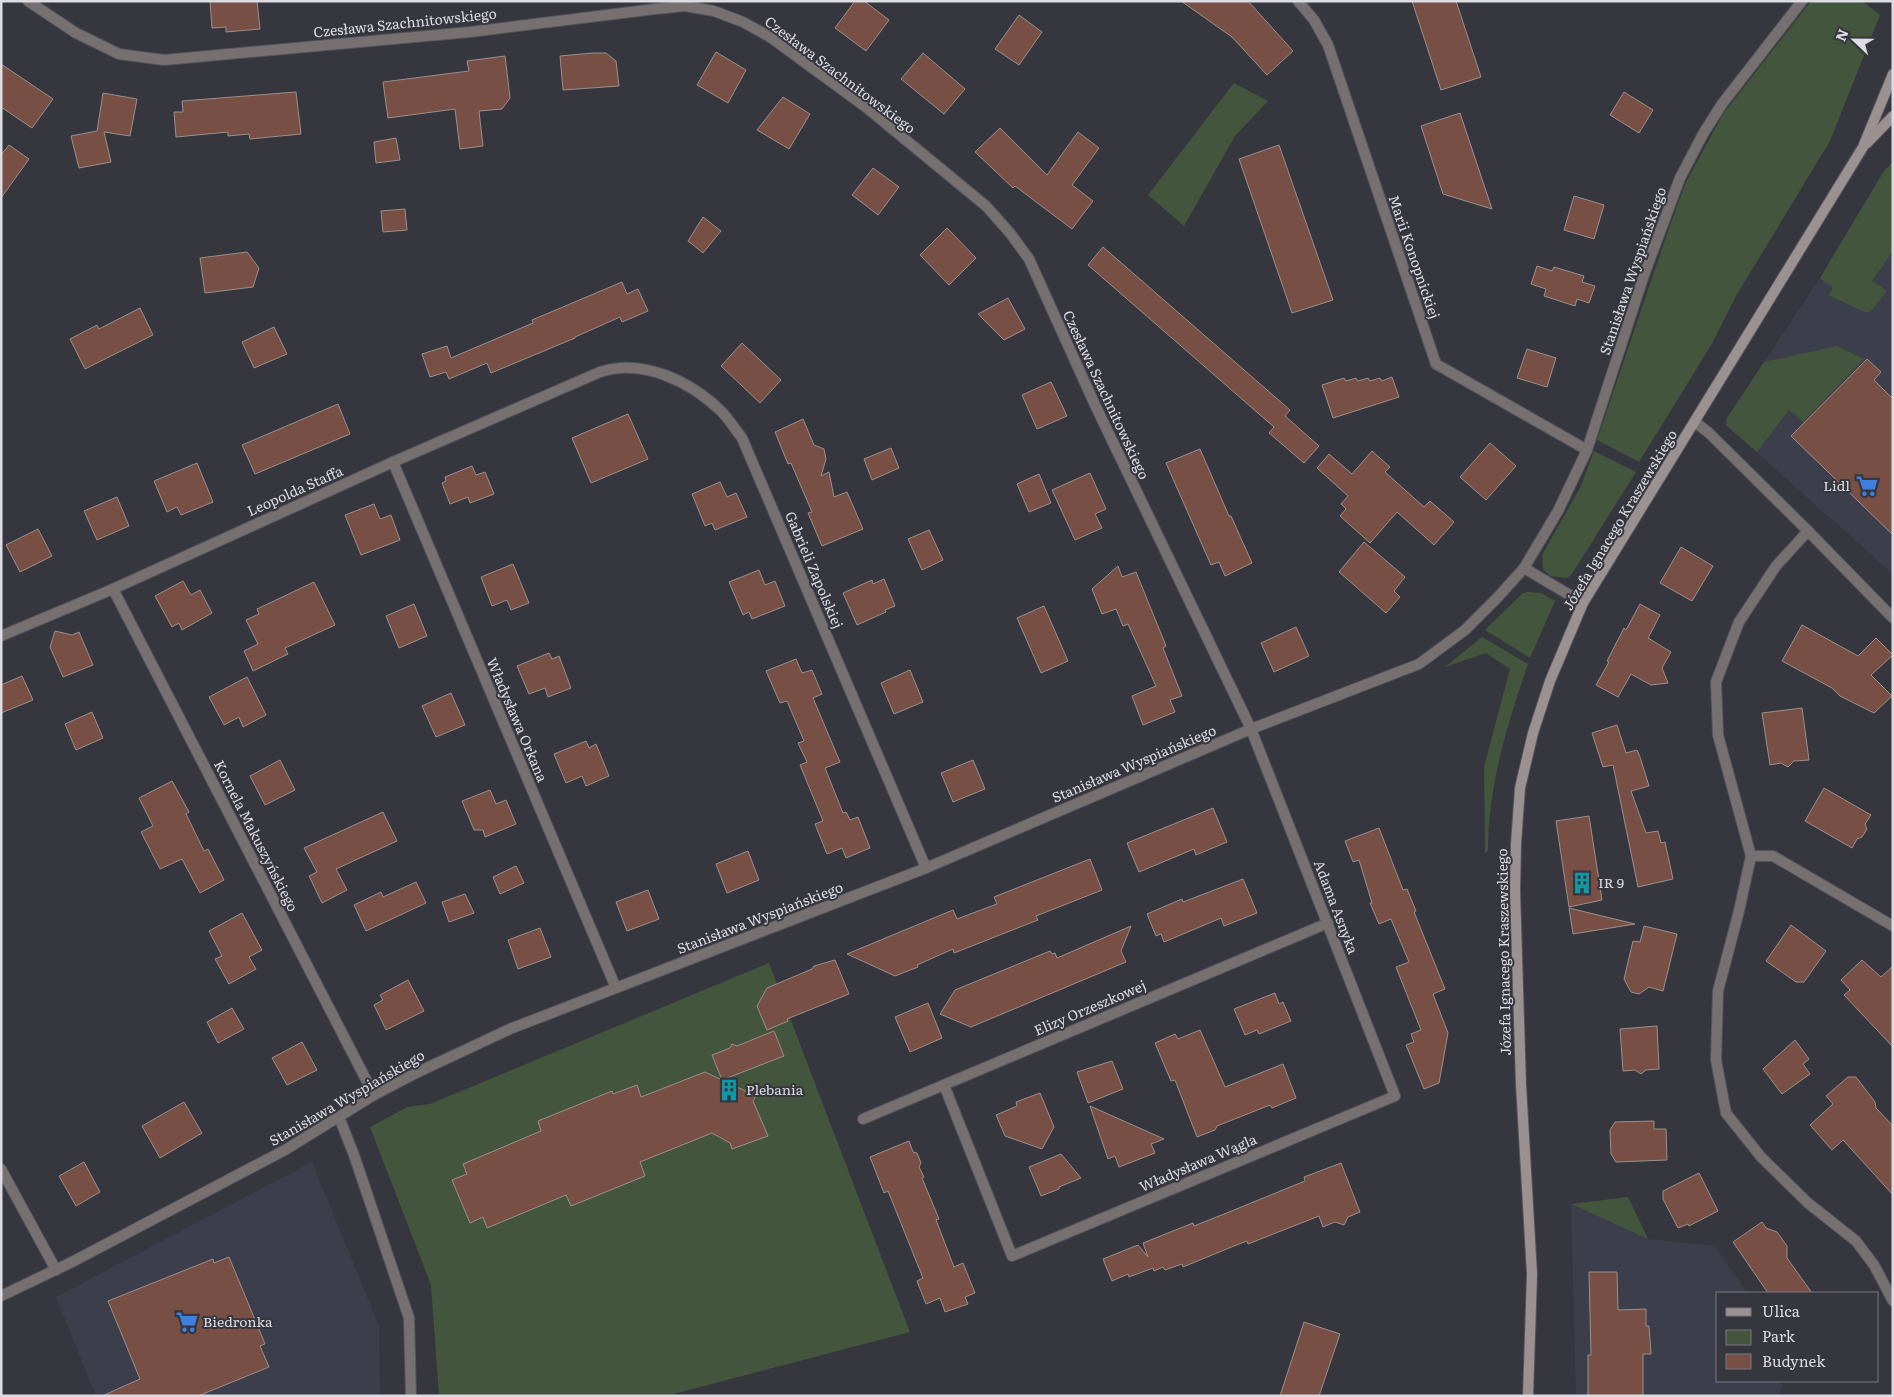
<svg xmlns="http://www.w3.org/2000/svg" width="1894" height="1397" font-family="Literata,serif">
  <rect width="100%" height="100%" fill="#35363e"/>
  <g fill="#3d3e4c">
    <polygon points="1893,162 1893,574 1726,425 1727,418 1820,278 1884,171"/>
    <polygon points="312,1162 379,1326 380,1396 96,1396 56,1297"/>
    <polygon points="1571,1204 1648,1239 1715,1246 1747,1293 1718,1293 1718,1381 1783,1381 1779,1396 1576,1396"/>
  </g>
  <g fill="#43553c">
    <polygon points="1811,1 1862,1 1880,15 1830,141 1736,296 1710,347 1639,462 1597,440 1669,228 1686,182 1723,114"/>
    <polygon points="1234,83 1268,101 1235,136 1184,226 1148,195"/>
    <polygon points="1893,162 1893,251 1872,281 1887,291 1870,312 1865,312 1828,295 1833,288 1820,278 1884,171"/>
    <polygon points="1837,346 1864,359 1803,422 1789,410 1757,452 1726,425 1727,418 1764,362"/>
    <polygon points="1594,451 1636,472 1572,574 1567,578 1550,576 1543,569 1542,555 1580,488"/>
    <polygon points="1528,592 1541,593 1555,601 1530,658 1485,630 1523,593"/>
    <path d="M1482,637L1528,664C1507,725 1488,787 1488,851L1485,853L1484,767L1510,669L1486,653L1445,667Z"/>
    <polygon points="769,963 910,1332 666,1396 439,1396 431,1285 370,1127 407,1107 430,1104"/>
    <polygon points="1628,1197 1648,1239 1571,1204"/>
  </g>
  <g fill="#774f44" stroke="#9b908d">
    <polygon points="210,1 257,1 260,29 226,32 226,27 212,28"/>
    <polygon points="855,1 864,1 889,20 866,51 835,28"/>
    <polygon points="1181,1 1248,1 1293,51 1267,75 1232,37"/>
    <polygon points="1412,1 1456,1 1481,77 1441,90"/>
    <polygon points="1019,15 1042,32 1019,65 995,49"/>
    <polygon points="716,52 746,70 728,103 697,85"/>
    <polygon points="593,53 606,53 616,61 619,86 563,90 560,56"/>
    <polygon points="923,53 965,89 944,114 901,79"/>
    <polygon points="505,56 510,98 502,109 479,111 483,146 460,149 455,109 388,118 383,82 469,71 467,61"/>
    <polygon points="1,64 53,99 32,128 1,107"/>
    <polygon points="296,92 301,134 250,139 249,134 228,136 228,132 176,137 174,112 183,112 182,101"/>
    <polygon points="1624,92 1653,110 1639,133 1610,115"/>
    <polygon points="103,93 137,99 130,136 104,132 111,162 79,168 71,136 97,131"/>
    <polygon points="783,97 810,114 789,149 757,130"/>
    <polygon points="1460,113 1492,209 1443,194 1421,126"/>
    <polygon points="1000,128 1047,175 1078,132 1099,148 1072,185 1093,201 1072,229 1015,186 1013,188 975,152"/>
    <polygon points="396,138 400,160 376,163 374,142"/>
    <polygon points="9,145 29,159 1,198 1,155"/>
    <polygon points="1279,145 1333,300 1292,313 1239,159"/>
    <polygon points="873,168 899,187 878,215 852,195"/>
    <polygon points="1574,196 1604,205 1594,239 1564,230"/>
    <polygon points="405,209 407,230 383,232 381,211"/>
    <polygon points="703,217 721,231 703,253 688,241"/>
    <polygon points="947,228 976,258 949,285 920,255"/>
    <polygon points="1103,247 1290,410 1285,416 1319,446 1304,463 1269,433 1274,427 1088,265"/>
    <polygon points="247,252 259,268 253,287 205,293 200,258"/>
    <polygon points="1537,266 1552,271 1554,267 1584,276 1582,282 1595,286 1589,303 1577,299 1575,306 1544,296 1546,289 1531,284"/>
    <polygon points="622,282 627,294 638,289 648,311 622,322 620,317 575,337 575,338 491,373 487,363 449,379 446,372 430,377 422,354 447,346 451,358 533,323 532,320"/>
    <polygon points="1008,298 1025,329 1004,340 978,314"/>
    <polygon points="140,308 153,335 85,369 70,339 97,325 99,329"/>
    <polygon points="274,327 287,354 254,368 242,342"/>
    <polygon points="742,343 781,380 760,403 721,366"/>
    <polygon points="1527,349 1556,358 1547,387 1517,378"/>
    <polygon points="1867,359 1881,372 1874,380 1893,399 1893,535 1791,436"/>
    <polygon points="1392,377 1399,397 1333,418 1322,385 1344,378 1346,381 1356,378 1358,381 1368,378 1370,381 1380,378 1382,381"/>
    <polygon points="1051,382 1067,416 1037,429 1022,395"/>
    <polygon points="338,404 350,434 255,474 242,445"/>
    <polygon points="628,414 648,459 591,483 572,438"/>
    <polygon points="803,419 814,445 824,449 826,459 821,476 829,472 834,497 847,492 863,529 822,546 808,513 812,512 791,463 788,464 775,432"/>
    <polygon points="1490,443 1516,466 1486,500 1460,477"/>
    <polygon points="891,448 899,468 872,480 864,459"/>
    <polygon points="1200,449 1229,516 1231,516 1252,563 1225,576 1219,562 1211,565 1166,463"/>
    <polygon points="1372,451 1390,467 1385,472 1424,507 1430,501 1454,522 1434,545 1397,512 1370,543 1340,516 1346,509 1341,504 1348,496 1317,468 1329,454 1352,474"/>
    <polygon points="197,463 213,502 181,515 177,507 167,512 154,481"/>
    <polygon points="472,466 476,475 485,472 494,494 470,503 468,497 450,504 442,483 446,481 445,477"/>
    <polygon points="1090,473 1106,509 1095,514 1102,528 1075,540 1052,490"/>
    <polygon points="1039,474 1051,503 1029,512 1017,484"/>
    <polygon points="720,482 727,497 736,493 747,517 715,530 712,523 705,526 692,494"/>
    <polygon points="117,497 129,526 97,540 84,511"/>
    <polygon points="374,504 380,519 391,515 400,540 361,555 345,515"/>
    <polygon points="38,529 52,556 20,572 6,545"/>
    <polygon points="929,530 943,560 922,570 908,539"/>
    <polygon points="1364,542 1405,577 1394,591 1400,597 1386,613 1339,572"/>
    <polygon points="1681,547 1713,566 1692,601 1660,583"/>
    <polygon points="513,564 529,603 511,610 507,600 492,606 481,577"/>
    <polygon points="1118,566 1122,577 1136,572 1166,646 1163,648 1182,696 1170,700 1175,712 1143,725 1132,696 1156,686 1128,624 1123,626 1116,609 1102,614 1092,589"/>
    <polygon points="759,570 765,585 775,581 785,606 752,619 749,612 743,615 729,582"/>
    <polygon points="884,579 895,606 885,610 886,612 857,625 843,593 872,580 873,584"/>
    <polygon points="183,581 191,595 200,590 212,613 182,630 179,623 172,627 155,596"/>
    <polygon points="314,582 335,625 285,648 288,654 253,671 244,651 258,644 246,620 259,614 257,609"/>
    <polygon points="414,604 427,636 399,648 386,616"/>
    <polygon points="1640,604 1660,615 1648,638 1671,652 1662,668 1668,683 1651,685 1631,674 1618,697 1596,685 1609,662 1607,661 1624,628 1626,630"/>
    <polygon points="1044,606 1068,661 1041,673 1017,618"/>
    <polygon points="1802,625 1858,656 1876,638 1893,655 1871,675 1892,696 1874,713 1840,696 1832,688 1782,661"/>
    <polygon points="1296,627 1309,656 1274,672 1261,643"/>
    <polygon points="55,631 72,635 79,632 93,665 63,677 50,647"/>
    <polygon points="549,653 552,659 559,656 571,688 548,697 545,688 529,694 517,666"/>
    <polygon points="796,659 802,673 812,670 822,694 813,698 840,762 825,768 843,813 846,812 850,820 858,817 870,848 846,858 842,848 827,854 815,824 823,821 800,765 807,762 798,743 804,741 787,701 780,703 766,671"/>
    <polygon points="910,670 923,702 894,714 881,683"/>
    <polygon points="22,676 33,700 1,713 1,685"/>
    <polygon points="247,677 266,715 243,727 239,717 224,725 209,697"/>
    <polygon points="451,693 465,725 436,737 422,706"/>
    <polygon points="1802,708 1809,760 1794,761 1788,767 1781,763 1770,765 1762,713"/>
    <polygon points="92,712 103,738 76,750 65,724"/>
    <polygon points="1617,725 1626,753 1637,750 1640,757 1649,786 1631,791 1646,833 1658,831 1661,843 1665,842 1673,879 1638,887 1613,765 1603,767 1592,733"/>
    <polygon points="586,741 589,748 596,744 609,776 586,786 582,776 566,783 554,754"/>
    <polygon points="280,760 295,790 265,805 250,776"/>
    <polygon points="973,760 985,789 953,802 941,773"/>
    <polygon points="172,781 189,812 186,814 204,851 208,849 224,880 200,893 182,859 160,869 141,832 153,826 139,798"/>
    <polygon points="1824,788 1871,815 1865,824 1867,829 1862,837 1857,839 1852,848 1805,821"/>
    <polygon points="490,790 496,804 506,800 516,824 485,837 483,830 474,830 462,801"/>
    <polygon points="1213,808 1227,842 1196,855 1194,849 1139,872 1127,843"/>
    <polygon points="383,812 397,841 336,869 347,890 322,903 309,876 317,872 304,848"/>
    <polygon points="1589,816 1602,900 1569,907 1556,821"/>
    <polygon points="1379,828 1403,890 1407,889 1416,911 1414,912 1445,989 1433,994 1448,1033 1439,1083 1424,1089 1406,1045 1414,1042 1411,1034 1421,1030 1396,967 1409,962 1391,919 1379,924 1370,903 1372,903 1359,860 1353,862 1345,841"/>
    <polygon points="748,851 759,880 727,893 716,864"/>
    <polygon points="1090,859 1102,890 1036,916 1038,920 954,953 953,949 917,965 918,967 895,976 847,954 953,910 957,919 997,904 994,897"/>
    <polygon points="516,866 524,883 500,894 493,877"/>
    <polygon points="1243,879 1257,913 1224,926 1221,918 1164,942 1161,934 1156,936 1147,914 1182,899 1183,902"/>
    <polygon points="416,882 426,903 366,931 354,905 381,892 383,897"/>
    <polygon points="648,890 659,919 627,931 616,902"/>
    <polygon points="465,894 474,913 449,922 442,902"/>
    <polygon points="1569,908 1635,924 1573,934"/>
    <polygon points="242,913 262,950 249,957 256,969 229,984 215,959 222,956 209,931"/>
    <polygon points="1791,925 1826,951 1804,982 1796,982 1766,961"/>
    <polygon points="1131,926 1121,951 1126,962 971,1027 940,1014 955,990 1050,951 1052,954 1055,953 1057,958"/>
    <polygon points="1644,926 1677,934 1663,991 1649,987 1639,994 1631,992 1624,979 1633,941 1640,942"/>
    <polygon points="540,928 551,957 518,969 508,940"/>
    <polygon points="835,960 849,994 787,1019 788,1021 767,1030 757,1006 767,988 812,969 814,966"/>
    <polygon points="1862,960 1881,977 1893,966 1893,1047 1844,995 1850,990 1841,980"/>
    <polygon points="408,980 424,1011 386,1030 374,1005 383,1000 380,995"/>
    <polygon points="1275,993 1279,1004 1283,1002 1291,1021 1259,1034 1257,1030 1245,1035 1234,1009"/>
    <polygon points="928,1003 942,1038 910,1052 895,1017"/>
    <polygon points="232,1008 244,1029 218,1043 207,1022"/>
    <polygon points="1657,1026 1659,1069 1646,1070 1641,1074 1635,1070 1623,1071 1620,1029"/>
    <polygon points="1200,1030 1225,1087 1283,1064 1296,1098 1272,1108 1270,1105 1217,1126 1215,1130 1197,1137 1175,1080 1171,1081 1155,1043 1175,1034 1178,1039"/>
    <polygon points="774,1031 784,1056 722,1080 712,1055 730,1048 732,1044 737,1046"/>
    <polygon points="1795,1040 1809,1059 1803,1064 1810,1074 1782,1094 1763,1069"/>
    <polygon points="302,1042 317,1070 287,1085 272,1058"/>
    <polygon points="1112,1061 1123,1089 1088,1103 1077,1072"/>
    <polygon points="705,1072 756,1096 753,1101 768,1136 732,1149 730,1143 712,1133 640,1162 645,1176 571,1206 566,1195 487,1228 483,1217 470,1223 452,1180 467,1174 463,1164 541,1131 538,1121 612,1091 613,1094 637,1085 641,1097"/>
    <polygon points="1848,1077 1856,1077 1875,1102 1876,1108 1893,1126 1893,1195 1843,1140 1832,1150 1810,1125 1833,1104 1826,1096"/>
    <polygon points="1040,1093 1054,1127 1042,1149 1005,1136 996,1115 1017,1106 1016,1102"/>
    <polygon points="184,1102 202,1133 160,1158 142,1126"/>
    <polygon points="1090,1106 1164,1139 1151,1144 1155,1153 1119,1167 1115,1156 1108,1159"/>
    <polygon points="1654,1121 1654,1129 1666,1129 1667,1160 1616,1162 1611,1154 1610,1130 1615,1122"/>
    <polygon points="909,1141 913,1152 917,1153 921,1163 919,1167 924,1177 922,1178 939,1219 936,1220 954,1267 963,1263 975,1293 965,1297 968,1304 945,1312 940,1298 926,1304 917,1281 923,1278 888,1191 884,1193 870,1157"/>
    <polygon points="1061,1154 1081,1178 1059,1187 1059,1189 1041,1196 1029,1167"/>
    <polygon points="84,1162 100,1192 76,1206 59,1176"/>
    <polygon points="1341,1163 1360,1212 1348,1217 1344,1225 1335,1222 1323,1227 1319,1216 1248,1244 1247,1241 1234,1246 1183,1267 1182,1264 1165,1270 1163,1267 1154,1271 1153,1268 1129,1277 1128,1274 1112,1281 1103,1259 1138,1245 1148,1257 1143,1243 1193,1223 1194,1226 1234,1210 1305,1181 1304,1177"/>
    <polygon points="1699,1173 1718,1211 1689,1226 1688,1224 1678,1228 1663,1199 1663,1191"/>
    <polygon points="1762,1222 1766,1228 1777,1232 1787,1246 1787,1258 1812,1293 1768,1293 1733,1242"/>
    <polygon points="229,1257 265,1344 260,1346 269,1367 198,1396 102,1396 140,1379 108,1301 213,1259 214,1263"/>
    <polygon points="1589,1272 1617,1272 1618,1310 1646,1309 1646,1326 1649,1326 1651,1354 1643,1354 1643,1396 1588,1396 1588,1355 1591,1355"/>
    <polygon points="1304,1322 1340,1334 1319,1396 1280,1396"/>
  </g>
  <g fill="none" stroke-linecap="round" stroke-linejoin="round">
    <g stroke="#53545c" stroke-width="12">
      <g id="street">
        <polyline points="28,1 76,33 119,54 164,60 470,32 655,9 685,6 714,11 743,22 770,37 867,108 986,206 1010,233 1029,259 1095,405 1251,729 1395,1096 1012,1256 944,1085"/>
        <polyline points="1298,1 1314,20 1328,45 1436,364 1587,450"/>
        <polyline points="1695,422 1709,433 1808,531 1776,566 1739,622 1716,682 1718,735 1751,856 1739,911 1718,991 1716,1060 1726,1113 1761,1157 1808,1203 1856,1241 1874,1265 1893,1301"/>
        <polyline points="393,462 616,988"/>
        <polyline points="1808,531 1893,618"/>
        <polyline points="1524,568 1583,603"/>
        <polyline points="113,589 374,1095"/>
        <path d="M1,636L113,589L393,462L600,372C642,358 690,381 721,411C729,419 735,429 742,438L926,868"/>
        <polyline points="1751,856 1773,856 1893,926"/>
        <polyline points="339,1117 354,1155 409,1318 411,1396"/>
        <polyline points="863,1119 1328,923"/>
        <polyline points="1,1169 56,1270"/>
        <polyline points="1,1296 72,1262 285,1150 374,1095 416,1073 510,1029 926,868 1251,729 1419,664 1465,630 1498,597 1524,568 1558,511 1587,450 1644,275 1680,178 1703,134 1722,104 1802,1"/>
      </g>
    </g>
    <g stroke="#53545c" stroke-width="12">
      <g id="secondary">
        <polyline points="1867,143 1893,116"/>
        <polyline points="1528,1396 1532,1274 1521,1085 1515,891 1516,844 1520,788 1533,733 1550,681 1583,603 1863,147 1893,74"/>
      </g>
    </g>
    <use href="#street" stroke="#767170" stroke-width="10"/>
    <use href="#secondary" stroke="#9a9190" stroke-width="10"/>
  </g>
  <defs>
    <g id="supermarket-bare" transform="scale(1.725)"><path d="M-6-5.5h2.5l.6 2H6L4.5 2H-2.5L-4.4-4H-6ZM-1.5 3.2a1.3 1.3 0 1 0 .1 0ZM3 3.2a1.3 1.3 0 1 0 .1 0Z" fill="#3f7fe0" stroke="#35363e" stroke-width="2.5" paint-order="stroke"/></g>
    <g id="building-bare" transform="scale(1.725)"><path d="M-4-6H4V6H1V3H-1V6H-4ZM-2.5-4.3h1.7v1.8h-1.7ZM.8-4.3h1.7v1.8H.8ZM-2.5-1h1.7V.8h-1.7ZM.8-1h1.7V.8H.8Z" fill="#0f9aa8" stroke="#35363e" stroke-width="2.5" paint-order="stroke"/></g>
  </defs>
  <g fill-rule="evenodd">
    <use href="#supermarket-bare" x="1867" y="486"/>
    <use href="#building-bare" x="1582" y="883"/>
    <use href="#building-bare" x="729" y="1090"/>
    <use href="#supermarket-bare" x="187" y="1322"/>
  </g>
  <g text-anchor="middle" stroke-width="4" stroke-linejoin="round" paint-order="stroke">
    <g font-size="14" fill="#dcdce2" stroke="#35363e">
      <text transform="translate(405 23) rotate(-6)" y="5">Czesława Szachnitowskiego</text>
      <text transform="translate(840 75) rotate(37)" y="5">Czesława Szachnitowskiego</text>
      <text transform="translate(1414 257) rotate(71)" y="5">Marii Konopnickiej</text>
      <text transform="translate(1633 271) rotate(-71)" y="5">Stanisława Wyspiańskiego</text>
      <text transform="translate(1106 395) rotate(65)" y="5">Czesława Szachnitowskiego</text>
      <text transform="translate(295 491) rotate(-24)" y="5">Leopolda Staffa</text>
      <text transform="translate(1620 520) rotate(-59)" y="5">Józefa Ignacego Kraszewskiego</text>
      <text transform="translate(814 570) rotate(67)" y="5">Gabrieli Zapolskiej</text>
      <text transform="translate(517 720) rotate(67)" y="5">Władysława Orkana</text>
      <text transform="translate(1134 764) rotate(-23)" y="5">Stanisława Wyspiańskiego</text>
      <text transform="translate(256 836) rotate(63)" y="5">Kornela Makuszyńskiego</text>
      <text transform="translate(1336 907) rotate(69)" y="5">Adama Asnyka</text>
      <text transform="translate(760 918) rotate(-21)" y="5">Stanisława Wyspiańskiego</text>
      <text transform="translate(1504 952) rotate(-91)" y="5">Józefa Ignacego Kraszewskiego</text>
      <text transform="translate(1090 1008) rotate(-23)" y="5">Elizy Orzeszkowej</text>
      <text transform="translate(347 1098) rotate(-30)" y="5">Stanisława Wyspiańskiego</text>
      <text transform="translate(1198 1163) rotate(-23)" y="5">Władysława Wągla</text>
    </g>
    <g font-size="14" fill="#dcdce2" stroke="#35363e" text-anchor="start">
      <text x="1850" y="491" text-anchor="end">Lidl</text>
      <text x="1598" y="888">IR 9</text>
      <text x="746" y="1095">Plebania</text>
      <text x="203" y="1327">Biedronka</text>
    </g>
  </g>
  <rect width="1894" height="1397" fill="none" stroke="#dcdce2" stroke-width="5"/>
  <rect x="1716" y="1292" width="162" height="90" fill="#35363e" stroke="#787880"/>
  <rect x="1726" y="1308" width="25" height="8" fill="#9a9190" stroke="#787880"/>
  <text x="1762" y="1317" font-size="15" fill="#dcdce2">Ulica</text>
  <rect x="1726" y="1330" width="25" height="15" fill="#43553c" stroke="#787880"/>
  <text x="1762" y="1342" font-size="15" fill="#dcdce2">Park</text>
  <rect x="1726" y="1354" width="25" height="15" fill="#774f44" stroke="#787880"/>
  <text x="1762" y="1367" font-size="15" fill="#dcdce2">Budynek</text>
  <g transform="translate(1854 40) rotate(292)" stroke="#35363e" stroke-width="4" paint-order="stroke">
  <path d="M0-4L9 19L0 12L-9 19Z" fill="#dcdce2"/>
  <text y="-8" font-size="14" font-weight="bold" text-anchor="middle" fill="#dcdce2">N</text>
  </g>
</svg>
